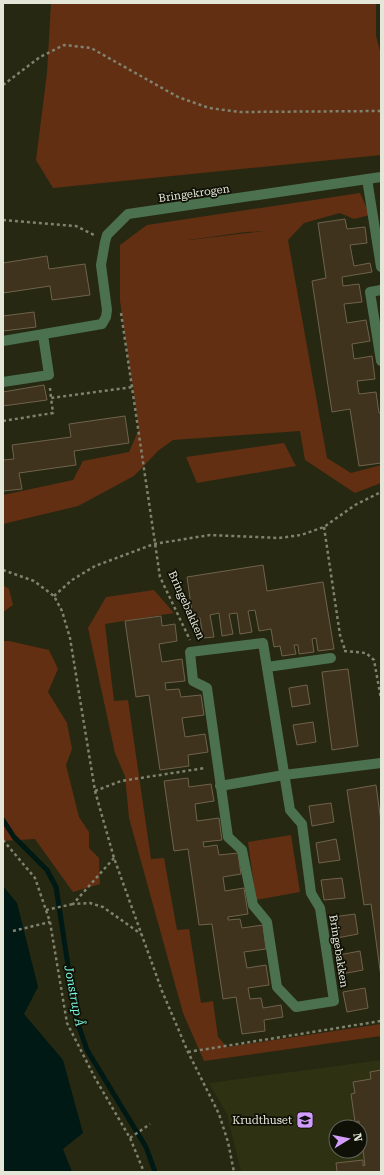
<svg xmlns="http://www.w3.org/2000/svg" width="384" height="1175" font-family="'Roboto Serif',serif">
  <rect width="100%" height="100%" fill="#262811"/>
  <path fill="#2e3112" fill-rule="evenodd" d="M381,1060V1172H241L227,1114L209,1083ZM336,1127H360V1151H336Z"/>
  <g fill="#622f13" fill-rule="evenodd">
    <polygon points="51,3 376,3 376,36 381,55 381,155 53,188 36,160 47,73"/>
    <path d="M360,193L370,215L354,219L340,213L304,223L288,240L327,458L351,473L381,465V483L355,493L305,460L300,431L173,440L159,450L134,476L78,506L3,524V495L73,480L83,461L129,452L139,429L120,301V245L147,225ZM264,231L189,240H188L246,232Z"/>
    <polygon points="284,443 296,466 197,483 186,457"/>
    <polygon points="3,585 9,589 13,605 3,612"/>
    <polygon points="154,590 174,613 105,624 114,701 128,700 151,859 164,858 177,930 189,929 201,1003 213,1001 218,1037 227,1047 381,1024 381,1036 204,1061 183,1013 129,818 125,776 115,753 88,628 106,597"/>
    <polygon points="3,641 9,641 49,650 58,669 48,692 67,723 72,749 66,765 79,817 89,832 89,848 99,858 100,884 73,892 35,839 3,841"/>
    <polygon points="291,835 300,892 256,900 248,842"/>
  </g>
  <polygon fill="#001914" points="3,886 17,903 38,987 24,1014 63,1060 83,1133 63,1149 72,1172 3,1172"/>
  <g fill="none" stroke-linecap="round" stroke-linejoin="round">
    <polyline stroke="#001914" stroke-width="5" points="3,820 14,837 47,870 56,887 76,1018 87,1050 146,1147 155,1172"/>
  </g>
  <g fill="#3f331e" stroke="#70624b">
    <polygon points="345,219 347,229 365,227 367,243 350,245 354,266 370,263 372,272 342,277 343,286 359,284 362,302 344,304 347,323 366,320 370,341 352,344 354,359 372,356 375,379 357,381 359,394 376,392 379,413 381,413 381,463 359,466 350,409 332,412 312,281 326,278 318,223"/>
    <polygon points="47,256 49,269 85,264 90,295 52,300 50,286 3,293 3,263"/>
    <polygon points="34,312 36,327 3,331 3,316"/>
    <polygon points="44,385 47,400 3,406 3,392"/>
    <polygon points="125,416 129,443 74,451 76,465 19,473 22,489 3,491 3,460 14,459 12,445 71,437 69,424"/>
    <polygon points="263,565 267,591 323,582 334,649 318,651 316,638 312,639 314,652 299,654 298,645 294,645 296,654 282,656 280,646 274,647 271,629 259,631 255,610 248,611 252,632 240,634 237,613 229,614 233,634 222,636 219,613 210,615 214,637 203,638 200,618 193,619 187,577"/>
    <polygon points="161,616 162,626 175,624 177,641 159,644 162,662 182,659 185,681 165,683 166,690 179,689 181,697 201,695 204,715 182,718 185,737 205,734 208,752 188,755 189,766 160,770 149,695 136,697 125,621"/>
    <polygon points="348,669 358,746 332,750 322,672"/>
    <polygon points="307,685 310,704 292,707 289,688"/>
    <polygon points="313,722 316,742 297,745 293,725"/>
    <polygon points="188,778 189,787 211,784 214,801 195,804 197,821 219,818 222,840 203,842 204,847 217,845 219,855 238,853 241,874 223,877 225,891 244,888 248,914 228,917 228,920 240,919 242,928 263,925 266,949 244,952 247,968 266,965 269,985 248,988 250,999 261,998 263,1008 281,1005 283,1017 264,1020 265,1031 242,1034 236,997 223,999 212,924 199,925 188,849 174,851 164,781"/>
    <polygon points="376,785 381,822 381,977 371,904 364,905 347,790"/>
    <polygon points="331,803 334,822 312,826 309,806"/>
    <polygon points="336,839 340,860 319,863 316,843"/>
    <polygon points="342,878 345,898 324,900 321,880"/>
    <polygon points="355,914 358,934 337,938 333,917"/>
    <polygon points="360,951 363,970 342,974 339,955"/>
    <polygon points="365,988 368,1008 347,1012 343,992"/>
    <polygon points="381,1070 381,1172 337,1172 336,1163 363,1160 363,1166 365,1165 359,1121 355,1122 351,1094 355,1093 353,1082 371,1079 370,1072"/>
  </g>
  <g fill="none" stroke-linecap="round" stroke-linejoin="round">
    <g stroke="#80826e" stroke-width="2.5" stroke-dasharray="3 3" stroke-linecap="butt">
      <polyline points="3,85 40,57 64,45 91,48 178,97 209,108 240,112 381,111"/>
      <polyline points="3,220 76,226 94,235"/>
      <polyline points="121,313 160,577 190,640"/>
      <polyline points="50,388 51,398"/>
      <polyline points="3,421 53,413 51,398 133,387"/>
      <polyline points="324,527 340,635 345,650"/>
      <polyline points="3,570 34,581 54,596 62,611 70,638 95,791 114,858 162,991 188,1052 219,1114 228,1142 234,1172"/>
      <polyline points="54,596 72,580 95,566 154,544 210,535 279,538 301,535 324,527 355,505 381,492"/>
      <polyline points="344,651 366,653 374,660 381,699"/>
      <polyline points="95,791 121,781 205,768"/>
      <polyline points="3,840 35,878 50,922 67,1023 95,1078 130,1138 144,1172"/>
      <polyline points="114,858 73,904 90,903 103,907 141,934"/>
      <polyline points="46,910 73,904"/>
      <polyline points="13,931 50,922"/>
      <polyline points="188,1052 381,1021"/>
      <polyline points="130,1138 150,1124"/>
    </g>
    <g stroke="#4c714f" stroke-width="10">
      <polyline points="367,179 381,267"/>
      <polyline points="381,290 370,292 381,361"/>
      <polyline points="3,341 102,324 106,317 107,310 101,265 105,242 107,235 128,214 381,177"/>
      <polyline points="3,382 49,375 43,335"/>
      <polygon points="263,643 290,810 302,824 311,893 320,908 334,1001 296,1007 277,987 267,922 253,905 242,850 228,837 207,688 193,681 190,652"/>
      <polyline points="267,667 331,658"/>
      <polyline points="220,786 284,775 381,763"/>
    </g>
  </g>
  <defs>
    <g id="school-square" transform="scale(0.9)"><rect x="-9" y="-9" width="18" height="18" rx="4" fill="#d29dfd" stroke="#0f1006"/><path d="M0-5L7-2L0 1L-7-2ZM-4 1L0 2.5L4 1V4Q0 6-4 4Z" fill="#111"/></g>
  </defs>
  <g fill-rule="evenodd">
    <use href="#school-square" x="305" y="1120"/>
  </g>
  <g text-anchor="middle" stroke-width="3.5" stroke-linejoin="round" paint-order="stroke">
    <g font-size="11" fill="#e4e6d7" stroke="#0f1006">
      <text transform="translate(194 193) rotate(-8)" y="4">Bringekrogen</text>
      <text transform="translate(187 605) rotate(66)" y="4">Bringebakken</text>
      <text transform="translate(339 951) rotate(81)" y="4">Bringebakken</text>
    </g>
    <g font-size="11" fill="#e4e6d7" stroke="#0f1006" text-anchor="end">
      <text x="292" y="1124">Krudthuset</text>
    </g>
    <g font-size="12" font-style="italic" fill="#7af8e0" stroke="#0f1006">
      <text transform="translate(74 996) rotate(79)" y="4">Jonstrup Å</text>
    </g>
  </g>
  <rect width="384" height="1175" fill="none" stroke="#e4e6d7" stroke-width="8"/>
  <g transform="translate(348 1139) rotate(80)"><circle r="19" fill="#0f1006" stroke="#64665a"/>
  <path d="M0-3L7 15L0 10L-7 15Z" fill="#d29dfd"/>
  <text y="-6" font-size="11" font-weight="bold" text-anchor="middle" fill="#e4e6d7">N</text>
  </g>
</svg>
